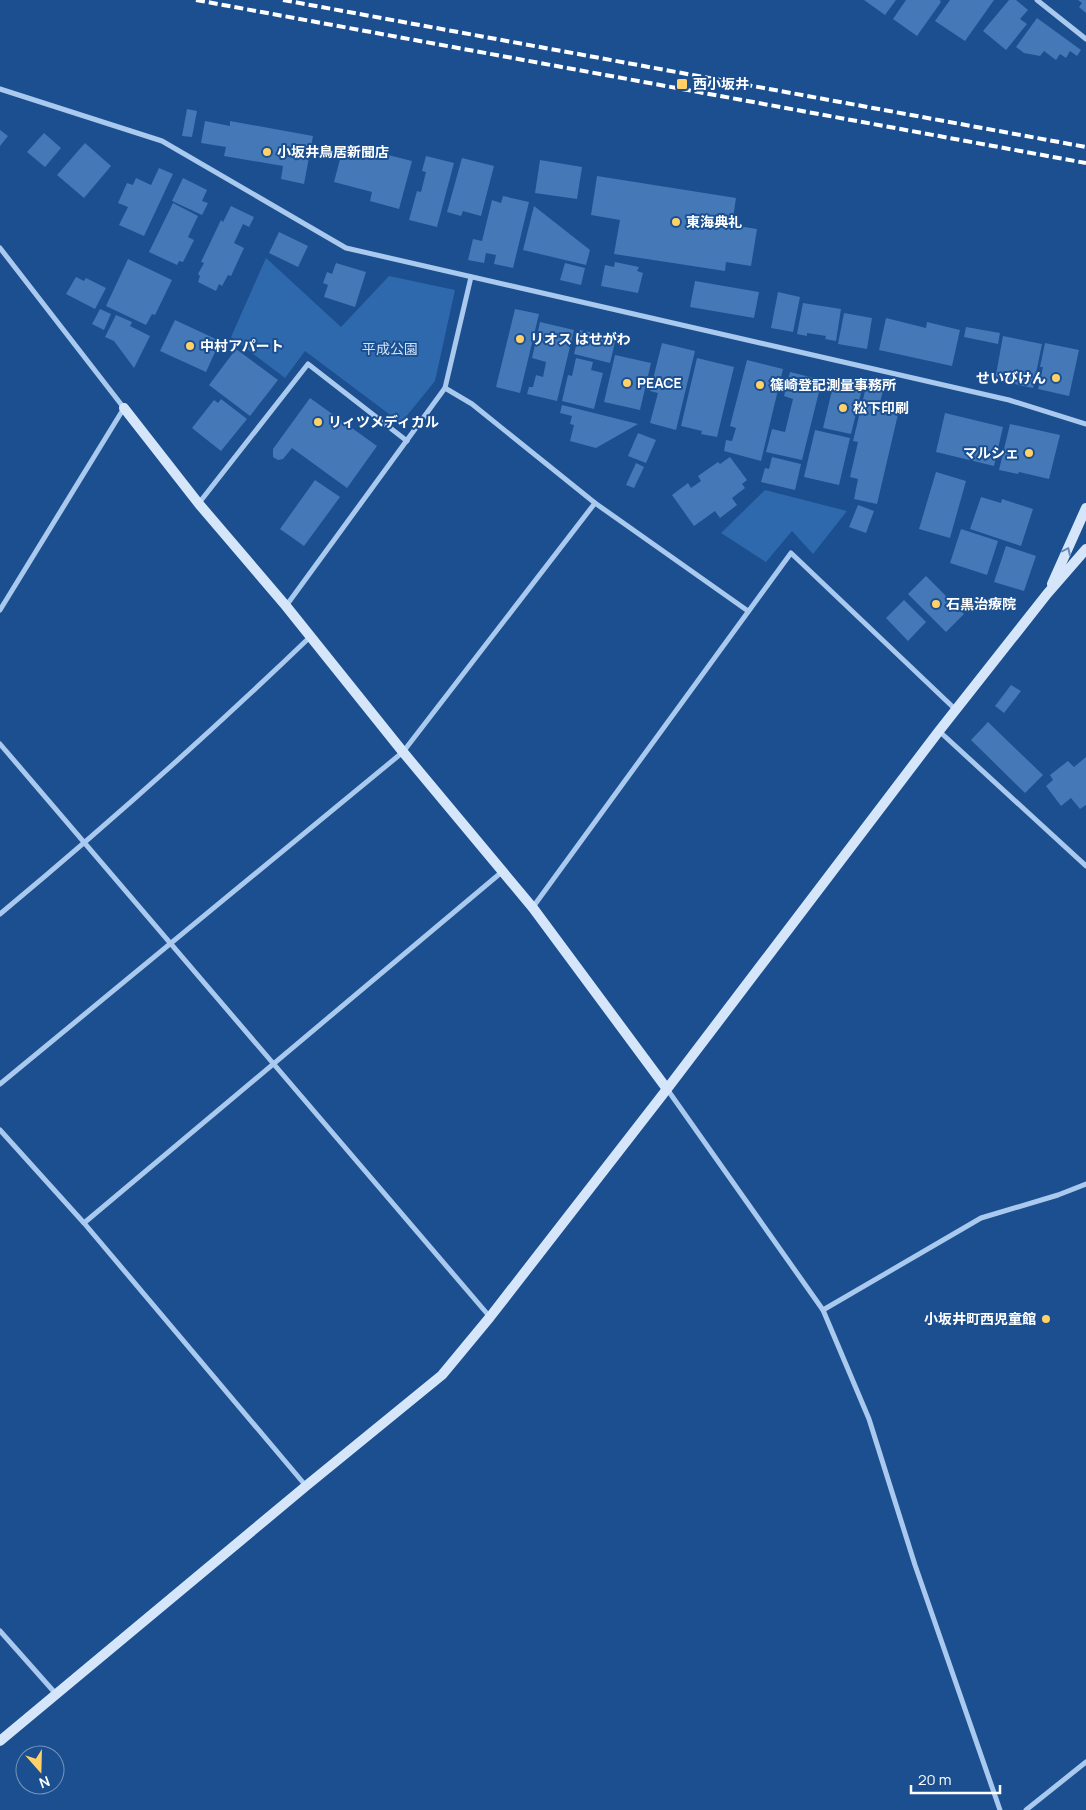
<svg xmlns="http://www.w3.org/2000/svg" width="1086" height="1810" font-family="Manrope,'Noto Sans JP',sans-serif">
  <rect width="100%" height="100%" fill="#1b4f8f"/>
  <g fill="#2e69ad">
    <polygon points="266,258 341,327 389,276 455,290 435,381 401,423 305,351 285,378 231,337"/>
    <polygon points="765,490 847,511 813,554 792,531 766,562 721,533"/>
  </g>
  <g fill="#4478b7">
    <polygon points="864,0 896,0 885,15"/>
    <polygon points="906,0 940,0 940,1 941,2 917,36 893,19"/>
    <polygon points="950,0 994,0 965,41 935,21"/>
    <polygon points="1009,0 1016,0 1028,10 1020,19 1027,24 1006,50 983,31"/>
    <polygon points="1078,0 1086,0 1086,13 1079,7 1082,3"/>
    <polygon points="1037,18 1081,50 1077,56 1070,51 1066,58 1060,54 1056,60 1044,51 1040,56 1024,53 1016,47"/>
    <polygon points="187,109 197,111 192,137 182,136"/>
    <polygon points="205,121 230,126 230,121 313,136 304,184 281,179 283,166 224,156 226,147 201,143"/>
    <polygon points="0,130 8,136 0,146"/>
    <polygon points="44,133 61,148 45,167 27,152"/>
    <polygon points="85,143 111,166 84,198 57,175"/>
    <polygon points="344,144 412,161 399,209 370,201 372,192 334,182"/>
    <polygon points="426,156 454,163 437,227 409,220 417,191 421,192 426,172 422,171"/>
    <polygon points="462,158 494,166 481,216 463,211 461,216 447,212"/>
    <polygon points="540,160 582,167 577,199 535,193"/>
    <polygon points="159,168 173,174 144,236 119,225 128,207 118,203 127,183 133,185 136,178 151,185"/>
    <polygon points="597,176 736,198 732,225 757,229 751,266 726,262 725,271 614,254 620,220 591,215"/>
    <polygon points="183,178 207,190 202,201 208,203 202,215 172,201"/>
    <polygon points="503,196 529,202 513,268 494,264 496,255 486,253 484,263 468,260 473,239 482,241 492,200 501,203"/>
    <polygon points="173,203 198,216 188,237 194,240 183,262 179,261 177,265 149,252"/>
    <polygon points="231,206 254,217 249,227 243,224 234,243 244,248 231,276 228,275 222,286 219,284 216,291 198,282 200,276 198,274 204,263 201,262 221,220 223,222"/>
    <polygon points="534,206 590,250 586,265 523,250"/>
    <polygon points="279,232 308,246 298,267 269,253"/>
    <polygon points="128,259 172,280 155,315 152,314 146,325 106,306"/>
    <polygon points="615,262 639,267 637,271 643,273 638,293 601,286 605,265 614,267"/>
    <polygon points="336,263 366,272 355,307 324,297 328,285 323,283 327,272 332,274"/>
    <polygon points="565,263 585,268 581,285 560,280"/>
    <polygon points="76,277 84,281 86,278 106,288 95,309 66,294"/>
    <polygon points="695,281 759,292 754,318 690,307"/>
    <polygon points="778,292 800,297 793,332 771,328"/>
    <polygon points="803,303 841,309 836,341 825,339 826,336 807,333 807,336 797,334"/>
    <polygon points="100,309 111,314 104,330 92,324"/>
    <polygon points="515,309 539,314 520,393 496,387"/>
    <polygon points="844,313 872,318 867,349 838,344"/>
    <polygon points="116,315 132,322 130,326 150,336 134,368 114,341 105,337"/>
    <polygon points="886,318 926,328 927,322 960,330 952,366 879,350"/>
    <polygon points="175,320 220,341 206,372 160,351"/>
    <polygon points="540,322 574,330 557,401 527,394 529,387 533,387 536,375 543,377 546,362 532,358"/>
    <polygon points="966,327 1000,333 998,344 964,337"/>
    <polygon points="580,330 616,338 610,363 574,354"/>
    <polygon points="1003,336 1042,344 1033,388 995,380"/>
    <polygon points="662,343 695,351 676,430 650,423 658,393 650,391"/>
    <polygon points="1045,343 1079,350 1069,396 1038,389 1043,367 1040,367"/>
    <polygon points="236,349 278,380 250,416 209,385"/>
    <polygon points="615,355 651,363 640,410 604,402"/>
    <polygon points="576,358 593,362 591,370 603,373 594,409 562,401 568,375 572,376"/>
    <polygon points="697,358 734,367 717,437 701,434 702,431 681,426"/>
    <polygon points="747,360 783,369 761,461 724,451 726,440 732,441 736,428 730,426"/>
    <polygon points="790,372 822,380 802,460 766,452 772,429 785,432 793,399 784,396"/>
    <polygon points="834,382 862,389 851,434 823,428"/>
    <polygon points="866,387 883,391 879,406 899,410 877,504 854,499 858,479 850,477 858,442 853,441"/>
    <polygon points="310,398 377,446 347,488 292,448 283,459 278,460 273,457 273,449"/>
    <polygon points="221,399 247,419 221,451 192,428 214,400 218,403"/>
    <polygon points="562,405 638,424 596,448 570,441 574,425 570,424 572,416 560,413"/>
    <polygon points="945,413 1003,427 994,466 936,452"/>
    <polygon points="1010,424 1060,435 1049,479 1019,472 1018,474 999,470"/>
    <polygon points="815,430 850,438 839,485 804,477"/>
    <polygon points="638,433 656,440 646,463 628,456"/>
    <polygon points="730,457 747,480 742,484 745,488 732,498 737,505 720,518 715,511 694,526 672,495 688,483 691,488 701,481 698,476 718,462 720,464"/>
    <polygon points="772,457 801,464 795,490 761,482 765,468 769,469"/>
    <polygon points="636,463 644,467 634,488 626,485"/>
    <polygon points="936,472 966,481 950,538 919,529"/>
    <polygon points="315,480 340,497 304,546 280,529"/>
    <polygon points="981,497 1001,503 1002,499 1033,509 1021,546 970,529"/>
    <polygon points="858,505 874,511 866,533 849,527"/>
    <polygon points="961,529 998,541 987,575 950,563"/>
    <polygon points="1006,546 1036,556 1024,591 994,582"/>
    <polygon points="926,576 964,614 946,632 908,594"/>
    <polygon points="904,600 926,622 908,641 886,618"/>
    <polygon points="1011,685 1021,691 1004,713 995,706"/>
    <polygon points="988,722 1043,775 1025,793 971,740"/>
    <polygon points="1086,757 1086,805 1080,809 1071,798 1061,806 1046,786 1053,780 1050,775 1068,761 1074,767"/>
  </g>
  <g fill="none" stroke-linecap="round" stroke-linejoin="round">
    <g stroke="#a9c9ee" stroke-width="5">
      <polyline points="1037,0 1086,39"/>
      <polyline points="0,89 162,141 346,248 1009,400 1086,424"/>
      <polyline points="0,248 124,408 0,610"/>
      <polyline points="445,388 471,277"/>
      <polyline points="199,503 308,364 407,441"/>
      <polyline points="286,606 445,388 472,404 595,503 748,611"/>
      <polyline points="939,731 1086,866"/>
      <polyline points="0,744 490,1317"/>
      <polyline points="533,907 791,553 956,710"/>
      <path d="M0,914C107,825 210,733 310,637"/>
      <polyline points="0,1084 403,752 595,503"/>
      <polyline points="667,1089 823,1310 869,1419 915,1565 1000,1810"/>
      <polyline points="0,1130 84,1223 306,1486"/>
      <polyline points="84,1223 503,871"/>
      <polyline points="823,1310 981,1218 1058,1195 1086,1184"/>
      <polyline points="0,1631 56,1694"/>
      <polyline points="1026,1810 1086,1762"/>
    </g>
    <g stroke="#d6e6fa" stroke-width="10">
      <polyline points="124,408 199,504 286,606 403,752 533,908 667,1089"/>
      <polyline points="1052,584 1086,508"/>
      <polyline points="0,1741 306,1486 442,1375 490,1317 667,1089 939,731 1047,594 1086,549"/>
    </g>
    <g stroke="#fff" stroke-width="4" stroke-dasharray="9 4" stroke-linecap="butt">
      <polyline points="196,0 1086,163"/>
      <polyline points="283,0 1086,147"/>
    </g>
  </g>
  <defs><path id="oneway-chevron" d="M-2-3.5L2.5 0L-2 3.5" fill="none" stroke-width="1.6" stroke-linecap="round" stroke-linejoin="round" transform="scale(1.25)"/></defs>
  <use stroke="#668bba" href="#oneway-chevron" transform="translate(1067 551) rotate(-65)"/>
  <g fill="#ffd166" stroke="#1b4f8f" stroke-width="2">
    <rect x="676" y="78" width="12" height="12" rx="2.5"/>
    <circle cx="267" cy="152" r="5"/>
    <circle cx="676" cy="222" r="5"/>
    <circle cx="520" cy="339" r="5"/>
    <circle cx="190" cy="346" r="5"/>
    <circle cx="1056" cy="378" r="5"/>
    <circle cx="627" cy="383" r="5"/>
    <circle cx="760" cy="385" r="5"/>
    <circle cx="843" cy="408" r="5"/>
    <circle cx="318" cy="422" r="5"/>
    <circle cx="1029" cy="453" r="5"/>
    <circle cx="936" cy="604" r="5"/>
    <circle cx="1046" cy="1319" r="5"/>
  </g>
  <g text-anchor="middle" stroke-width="4" stroke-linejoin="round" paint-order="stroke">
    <g font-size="14" font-weight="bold" fill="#fff" stroke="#1b4f8f" text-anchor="start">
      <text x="693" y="89">西小坂井</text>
      <text x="277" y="157">小坂井鳥居新聞店</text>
      <text x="686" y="227">東海典礼</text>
      <text x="530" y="344">リオス はせがわ</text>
      <text x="200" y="351">中村アパート</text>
      <text x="1046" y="383" text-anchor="end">せいびけん</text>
      <text x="637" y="388">PEACE</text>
      <text x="770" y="390">篠崎登記測量事務所</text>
      <text x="853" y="413">松下印刷</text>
      <text x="328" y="427">リィツメディカル</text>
      <text x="1019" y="458" text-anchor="end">マルシェ</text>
      <text x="946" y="609">石黒治療院</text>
      <text x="1036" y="1324" text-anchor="end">小坂井町西児童館</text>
    </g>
    <g font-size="14" fill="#cfe3fa" stroke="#1b4f8f">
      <text x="390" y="354">平成公園</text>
    </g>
  </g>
  <g transform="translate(40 1770) rotate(160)"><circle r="24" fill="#1b4f8f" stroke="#7695bc"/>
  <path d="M0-4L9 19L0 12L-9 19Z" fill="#ffd166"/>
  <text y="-8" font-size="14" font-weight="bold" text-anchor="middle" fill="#ffffff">N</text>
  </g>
  <path d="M911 1785v8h89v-8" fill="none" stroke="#ffffff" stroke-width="2.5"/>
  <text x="918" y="1785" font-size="15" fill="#ffffff" stroke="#1b4f8f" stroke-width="4" paint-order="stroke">20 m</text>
</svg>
